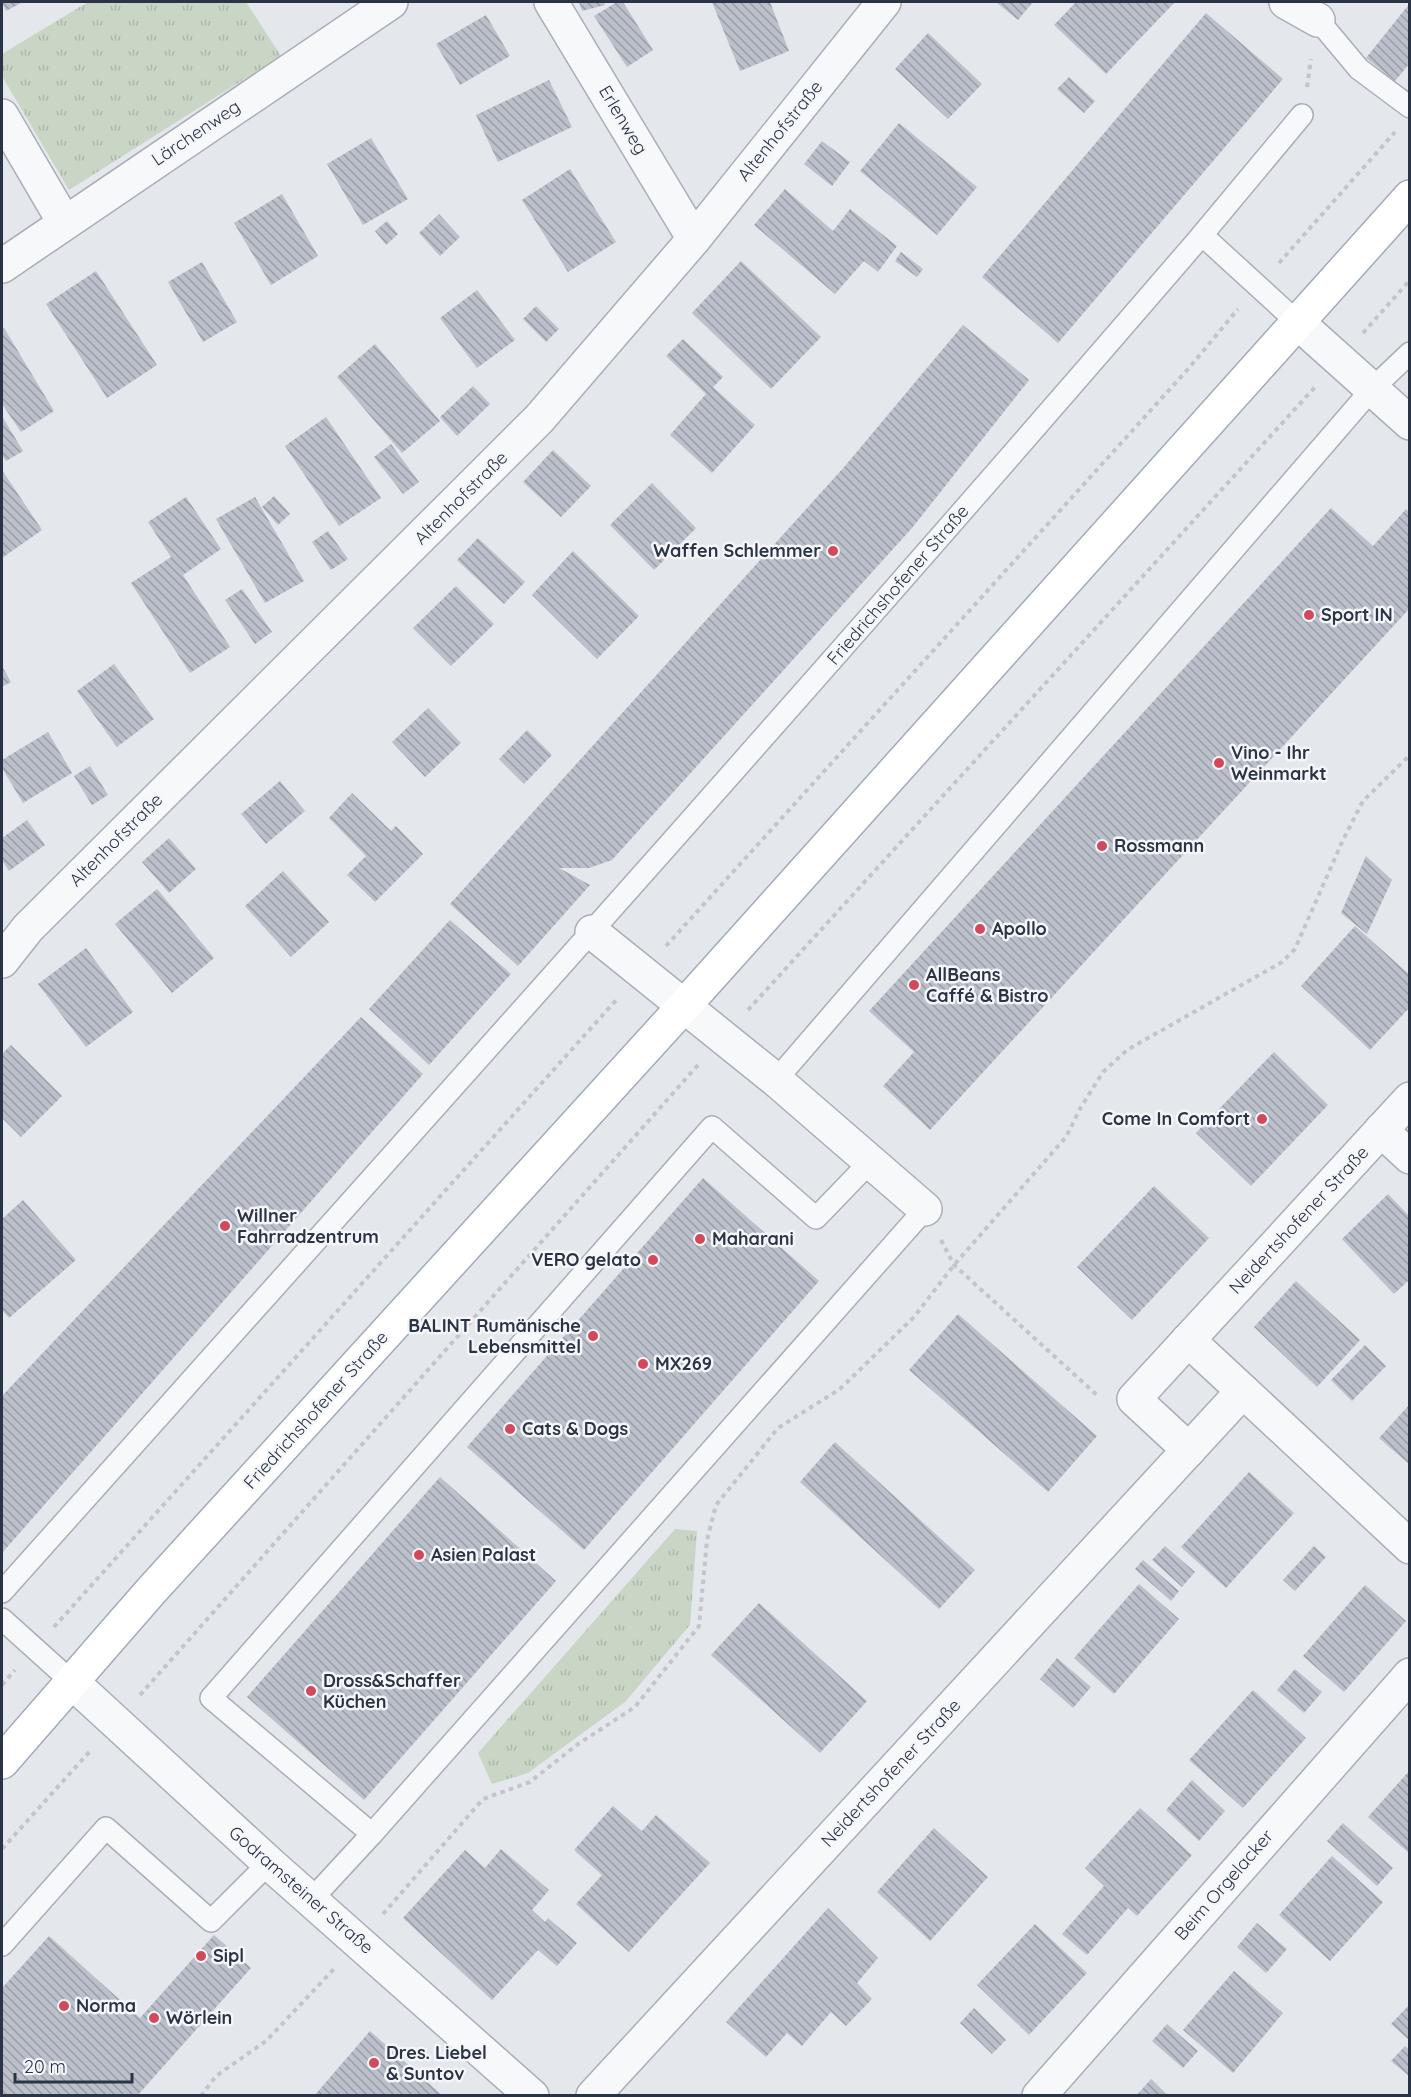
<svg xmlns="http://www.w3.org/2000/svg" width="1411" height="2097" font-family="Quicksand,sans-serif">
  <defs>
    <pattern id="park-tufts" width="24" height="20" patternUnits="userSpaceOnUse" patternTransform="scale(1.5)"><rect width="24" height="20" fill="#c9d6c5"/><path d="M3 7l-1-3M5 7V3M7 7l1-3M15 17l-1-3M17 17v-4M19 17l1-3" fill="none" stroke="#adb8ab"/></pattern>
    <pattern id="building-back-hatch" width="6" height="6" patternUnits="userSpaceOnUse" patternTransform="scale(1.5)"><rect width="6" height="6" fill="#bbc0ca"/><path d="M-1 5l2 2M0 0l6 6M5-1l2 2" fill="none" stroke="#989da6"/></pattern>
  </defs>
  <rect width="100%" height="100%" fill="#e4e7ec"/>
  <g fill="url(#park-tufts)">
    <polygon points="88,2 246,2 281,56 69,190 2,76 2,54"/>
    <polygon points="675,1529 697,1531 690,1625 625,1702 528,1773 492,1784 478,1753"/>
  </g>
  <g fill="url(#building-back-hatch)">
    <polygon points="2,2 23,2 6,11"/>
    <polygon points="579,2 604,2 605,5 582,11"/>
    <polygon points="617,2 623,2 653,50 627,67 594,16"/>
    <polygon points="712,2 770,2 789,51 740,71"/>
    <polygon points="996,2 1033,2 1018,20"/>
    <polygon points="1076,2 1175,2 1106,74 1054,25"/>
    <polygon points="1410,3 1410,63 1395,81 1366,58"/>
    <polygon points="1206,13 1283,79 1058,343 982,277"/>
    <polygon points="486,15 510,56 460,85 436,44"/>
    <polygon points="928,33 982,84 948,119 895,69"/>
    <polygon points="1069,77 1095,101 1084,113 1057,89"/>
    <polygon points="549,80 572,127 498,162 476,115"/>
    <polygon points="899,123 977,187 937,235 860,171"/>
    <polygon points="371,138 408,199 363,225 327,164"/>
    <polygon points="822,141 850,162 832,186 804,164"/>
    <polygon points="570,169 616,242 568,272 522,200"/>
    <polygon points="785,189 833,231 850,209 897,246 878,272 864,261 835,294 754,225"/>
    <polygon points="282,194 318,256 271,285 234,223"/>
    <polygon points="439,214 460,237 440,256 419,233"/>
    <polygon points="387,221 398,234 386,245 375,231"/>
    <polygon points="901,252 923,269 917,277 895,261"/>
    <polygon points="741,261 821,337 771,389 692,313"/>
    <polygon points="202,262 237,322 203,342 168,282"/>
    <polygon points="96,271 157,365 107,398 46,304"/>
    <polygon points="477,290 515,340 477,368 440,318"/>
    <polygon points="536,306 559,329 546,342 523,319"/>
    <polygon points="963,325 1029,380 912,528 612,860 589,868 559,868 590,885 518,966 450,904 845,466"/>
    <polygon points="4,328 54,411 21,432 2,404 2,329"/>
    <polygon points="683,339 723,377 713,387 755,425 712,473 670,435 706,394 666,356"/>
    <polygon points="375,344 440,421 402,453 337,377"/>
    <polygon points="473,386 490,404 457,436 440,417"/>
    <polygon points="2,416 23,451 6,461 2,455"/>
    <polygon points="326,417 381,498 339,526 285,446"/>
    <polygon points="391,444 419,482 403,494 374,457"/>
    <polygon points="553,450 591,486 561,517 523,482"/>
    <polygon points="2,470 42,530 2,558"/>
    <polygon points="652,483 696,528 654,570 610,525"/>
    <polygon points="274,496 290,514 278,525 262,507"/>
    <polygon points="186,497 221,549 183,575 230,647 190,673 131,583 171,557 148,522"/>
    <polygon points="255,497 304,581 265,603 216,519"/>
    <polygon points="1331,508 1373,546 1406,509 1410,513 1410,608 930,1130 883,1086 914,1052 869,1011"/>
    <polygon points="328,531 348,559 331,570 312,542"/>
    <polygon points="478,538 525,582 504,604 457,560"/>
    <polygon points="573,551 639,616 597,659 532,595"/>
    <polygon points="456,586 494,624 451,666 413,628"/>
    <polygon points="242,589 272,632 255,644 225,600"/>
    <polygon points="114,664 154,719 117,747 77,691"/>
    <polygon points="2,666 11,682 2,687"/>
    <polygon points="428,708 461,743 425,777 392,742"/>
    <polygon points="527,730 552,755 524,784 499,759"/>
    <polygon points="48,732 72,773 23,803 2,768 2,760"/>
    <polygon points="90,766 108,795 92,805 74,776"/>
    <polygon points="280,781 305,811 266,844 241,814"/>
    <polygon points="352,793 391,831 396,826 423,854 375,902 347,875 366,856 329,818"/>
    <polygon points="27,820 45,845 9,871 2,860 2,838"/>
    <polygon points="169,838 196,869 169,893 142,862"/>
    <polygon points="1366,856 1392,880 1367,934 1341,913"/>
    <polygon points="283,871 329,922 291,957 245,906"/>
    <polygon points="157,889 214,958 172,993 115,924"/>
    <polygon points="450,920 511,974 429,1065 369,1009"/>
    <polygon points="1355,926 1410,975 1410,1007 1370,1050 1301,986"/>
    <polygon points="86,948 133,1012 86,1047 38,984"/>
    <polygon points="361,1017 423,1074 2,1553 2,1396"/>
    <polygon points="11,1045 62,1096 21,1137 2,1118 2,1054"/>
    <polygon points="1274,1052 1328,1105 1251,1186 1196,1133"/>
    <polygon points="703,1178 819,1281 584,1550 467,1447"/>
    <polygon points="1154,1186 1209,1238 1132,1320 1077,1267"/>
    <polygon points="1388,1194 1410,1217 1410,1279 1394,1294 1342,1239"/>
    <polygon points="23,1200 76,1260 9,1318 2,1310 2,1219"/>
    <polygon points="1296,1281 1360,1340 1317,1387 1254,1327"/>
    <polygon points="958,1314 1097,1436 1048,1492 909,1370"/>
    <polygon points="1365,1345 1386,1366 1352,1401 1331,1380"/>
    <polygon points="1410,1404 1410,1465 1379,1438"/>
    <polygon points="835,1442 975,1570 939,1609 800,1482"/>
    <polygon points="1249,1472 1294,1513 1226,1588 1181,1547"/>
    <polygon points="440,1477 556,1581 364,1800 247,1697"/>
    <polygon points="1165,1546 1195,1572 1182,1587 1152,1560"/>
    <polygon points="1314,1546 1326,1557 1295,1591 1283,1580"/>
    <polygon points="1143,1560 1179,1591 1171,1601 1135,1569"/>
    <polygon points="1139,1584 1179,1619 1114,1694 1074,1658"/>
    <polygon points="1365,1585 1406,1621 1344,1692 1303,1656"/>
    <polygon points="759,1603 867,1701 820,1753 711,1655"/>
    <polygon points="1057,1658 1091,1687 1073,1708 1040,1679"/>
    <polygon points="1295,1669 1322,1692 1304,1713 1277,1690"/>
    <polygon points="1253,1690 1306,1738 1243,1808 1189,1760"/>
    <polygon points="1410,1770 1410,1854 1368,1817"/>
    <polygon points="1192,1780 1225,1811 1199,1841 1166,1810"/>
    <polygon points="613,1806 642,1831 656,1815 710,1863 629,1952 576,1904 602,1875 574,1850"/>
    <polygon points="1140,1808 1192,1855 1137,1916 1128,1908 1087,1955 1062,1934 1104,1886 1085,1868"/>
    <polygon points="1343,1823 1393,1868 1377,1886 1327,1841"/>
    <polygon points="934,1828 988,1877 930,1941 877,1892"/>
    <polygon points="501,1849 549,1890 532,1910 545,1922 548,1918 577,1943 557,1966 538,1950 492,2000 403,1918 465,1850 485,1868"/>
    <polygon points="1332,1856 1383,1902 1330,1961 1279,1915"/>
    <polygon points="828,1908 878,1958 857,1983 872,1999 846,2026 831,2012 802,2046 787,2033 766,2057 726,2022"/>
    <polygon points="1257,1923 1287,1949 1266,1973 1237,1947"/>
    <polygon points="1035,1924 1087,1973 1029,2035 977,1985"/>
    <polygon points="214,1935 251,1968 137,2096 2,2096 2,1988 49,1936 140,2018"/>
    <polygon points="1234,1971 1283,2013 1233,2073 1183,2030"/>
    <polygon points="1410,2004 1410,2041 1391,2024"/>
    <polygon points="974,2008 1006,2040 992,2054 960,2023"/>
    <polygon points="1167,2024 1198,2051 1183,2068 1152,2041"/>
    <polygon points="370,2031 443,2096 314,2096"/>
    <polygon points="1405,2046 1410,2050 1410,2077 1391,2061"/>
    <polygon points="1151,2079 1168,2096 1136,2096"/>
  </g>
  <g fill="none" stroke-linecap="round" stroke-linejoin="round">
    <g stroke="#a9aeb7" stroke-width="24">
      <g id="service">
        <polyline points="1318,20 1359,69 1410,107"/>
        <polyline points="1202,235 1302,115"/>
        <polyline points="776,1080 1372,389 1410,353"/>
        <path d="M2,1592C404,1142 808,693 1202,235L1296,321"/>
        <polyline points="2,1619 72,1682"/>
        <polyline points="372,1834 925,1209"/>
        <polyline points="312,1899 372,1834 211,1698 712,1127 816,1218 871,1161"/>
        <polyline points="2,1945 106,1828 211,1921 269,1863"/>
      </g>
    </g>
    <g stroke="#a9aeb7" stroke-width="36">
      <g id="minor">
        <polyline points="551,2 694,239"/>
        <polyline points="1286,2 1318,20"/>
        <polyline points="2,116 64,222"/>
        <polyline points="2,266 391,2"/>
        <polyline points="1296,321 1410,423"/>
        <polyline points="592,932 776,1080 925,1209"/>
        <polyline points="2,961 28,928 539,419 694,239 884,2"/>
        <polyline points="1381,1130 1410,1157"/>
        <polyline points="1243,1391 1410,1547"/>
        <polyline points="1189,1450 1134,1399 1410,1099"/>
        <polyline points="72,1682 269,1863 532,2096"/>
        <polyline points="593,2096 1243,1391 1188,1340"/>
        <polyline points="1039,2096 1410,1675"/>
      </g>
    </g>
    <g stroke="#a3abb8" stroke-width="36">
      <polyline id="primary" points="2,1762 151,1591 684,1006 1410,197"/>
    </g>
    <g stroke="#c2c5cb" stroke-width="4" stroke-dasharray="4.5 4.5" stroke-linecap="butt">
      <polyline points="1307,87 1311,59"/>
      <polyline points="1279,263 1395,132"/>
      <polyline points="1363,333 1410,280"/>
      <polyline points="666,946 1189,368 1238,309"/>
      <polyline points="748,1010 1316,386"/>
      <polyline points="941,1240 954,1265 1098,1396"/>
      <polyline points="54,1627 618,998"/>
      <polyline points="2,1685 15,1670"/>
      <polyline points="140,1695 698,1065"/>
      <polyline points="2,1849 91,1750"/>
      <polyline points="383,1914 483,1799 530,1782 578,1744 635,1707 699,1626 707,1540 716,1505 778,1428 840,1389 914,1317 954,1265 1066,1137 1081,1107 1103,1072 1127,1050 1282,962 1295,949 1342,842 1363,801 1410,755"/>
      <polyline points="201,2096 216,2076 266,2041 334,1969"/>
    </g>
    <use href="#service" stroke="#f7f8fa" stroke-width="21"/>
    <use href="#minor" stroke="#f7f8fa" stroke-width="33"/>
    <use href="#primary" stroke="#fff" stroke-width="33"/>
  </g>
  <g fill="#d1495b" stroke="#f4f6f9" stroke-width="2">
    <circle cx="833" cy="551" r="6"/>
    <circle cx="1309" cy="615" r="6"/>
    <circle cx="1219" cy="763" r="6"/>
    <circle cx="1102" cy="846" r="6"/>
    <circle cx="980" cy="929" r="6"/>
    <circle cx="914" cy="985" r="6"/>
    <circle cx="1262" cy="1119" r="6"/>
    <circle cx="225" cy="1226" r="6"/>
    <circle cx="700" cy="1239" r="6"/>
    <circle cx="653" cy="1260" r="6"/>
    <circle cx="593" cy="1336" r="6"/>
    <circle cx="643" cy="1364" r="6"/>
    <circle cx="510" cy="1429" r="6"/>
    <circle cx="419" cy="1555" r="6"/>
    <circle cx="311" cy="1691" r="6"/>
    <circle cx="201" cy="1956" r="6"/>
    <circle cx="64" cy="2006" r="6"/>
    <circle cx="154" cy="2018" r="6"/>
    <circle cx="374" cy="2063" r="6"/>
  </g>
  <g text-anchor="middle" stroke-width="5" stroke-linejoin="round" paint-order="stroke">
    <g font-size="18" fill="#2b3445" stroke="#f4f6f9">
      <text transform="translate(623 120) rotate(59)" y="6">Erlenweg</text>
      <text transform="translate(780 131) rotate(-51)" y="6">Altenhofstraße</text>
      <text transform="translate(196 133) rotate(-34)" y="6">Lärchenweg</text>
      <text transform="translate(461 498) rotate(-45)" y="6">Altenhofstraße</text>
      <text transform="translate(898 585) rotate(-49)" y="6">Friedrichshofener Straße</text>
      <text transform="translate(116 840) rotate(-45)" y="6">Altenhofstraße</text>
      <text transform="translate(1299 1220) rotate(-47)" y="6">Neidertshofener Straße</text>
      <text transform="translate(316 1410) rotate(-48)" y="6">Friedrichshofener Straße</text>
      <text transform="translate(891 1773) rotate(-47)" y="6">Neidertshofener Straße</text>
      <text transform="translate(1224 1885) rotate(-49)" y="6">Beim Orgelacker</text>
      <text transform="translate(301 1890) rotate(41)" y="6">Godramsteiner Straße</text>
    </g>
    <g font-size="18" font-weight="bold" fill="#2b3445" stroke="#f4f6f9" text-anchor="start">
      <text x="821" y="557" text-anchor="end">Waffen Schlemmer</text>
      <text x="1321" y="621">Sport IN</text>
      <text x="1231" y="759">Vino - Ihr<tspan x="1231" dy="21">Weinmarkt</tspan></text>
      <text x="1114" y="852">Rossmann</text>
      <text x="992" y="935">Apollo</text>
      <text x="926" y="981">AllBeans<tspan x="926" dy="21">Caffé &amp; Bistro</tspan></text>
      <text x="1250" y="1125" text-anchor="end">Come In Comfort</text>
      <text x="237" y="1222">Willner<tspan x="237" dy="21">Fahrradzentrum</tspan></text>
      <text x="712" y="1245">Maharani</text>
      <text x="641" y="1266" text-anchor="end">VERO gelato</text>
      <text x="581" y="1332" text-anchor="end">BALINT Rumänische<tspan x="581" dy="21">Lebensmittel</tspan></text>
      <text x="655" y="1370">MX269</text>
      <text x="522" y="1435">Cats &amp; Dogs</text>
      <text x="431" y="1561">Asien Palast</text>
      <text x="323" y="1687">Dross&amp;Schaffer<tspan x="323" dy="21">Küchen</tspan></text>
      <text x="213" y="1962">Sipl</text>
      <text x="76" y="2012">Norma</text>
      <text x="166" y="2024">Wörlein</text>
      <text x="386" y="2059">Dres. Liebel<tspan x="386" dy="21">&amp; Suntov</tspan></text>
    </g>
  </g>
  <rect width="1411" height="2097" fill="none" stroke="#2b3445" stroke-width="6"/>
  <path d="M15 2073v9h117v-9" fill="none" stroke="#2b3445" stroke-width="3"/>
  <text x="24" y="2073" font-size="18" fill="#2b3445" stroke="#f4f6f9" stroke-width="4.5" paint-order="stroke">20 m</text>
</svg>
